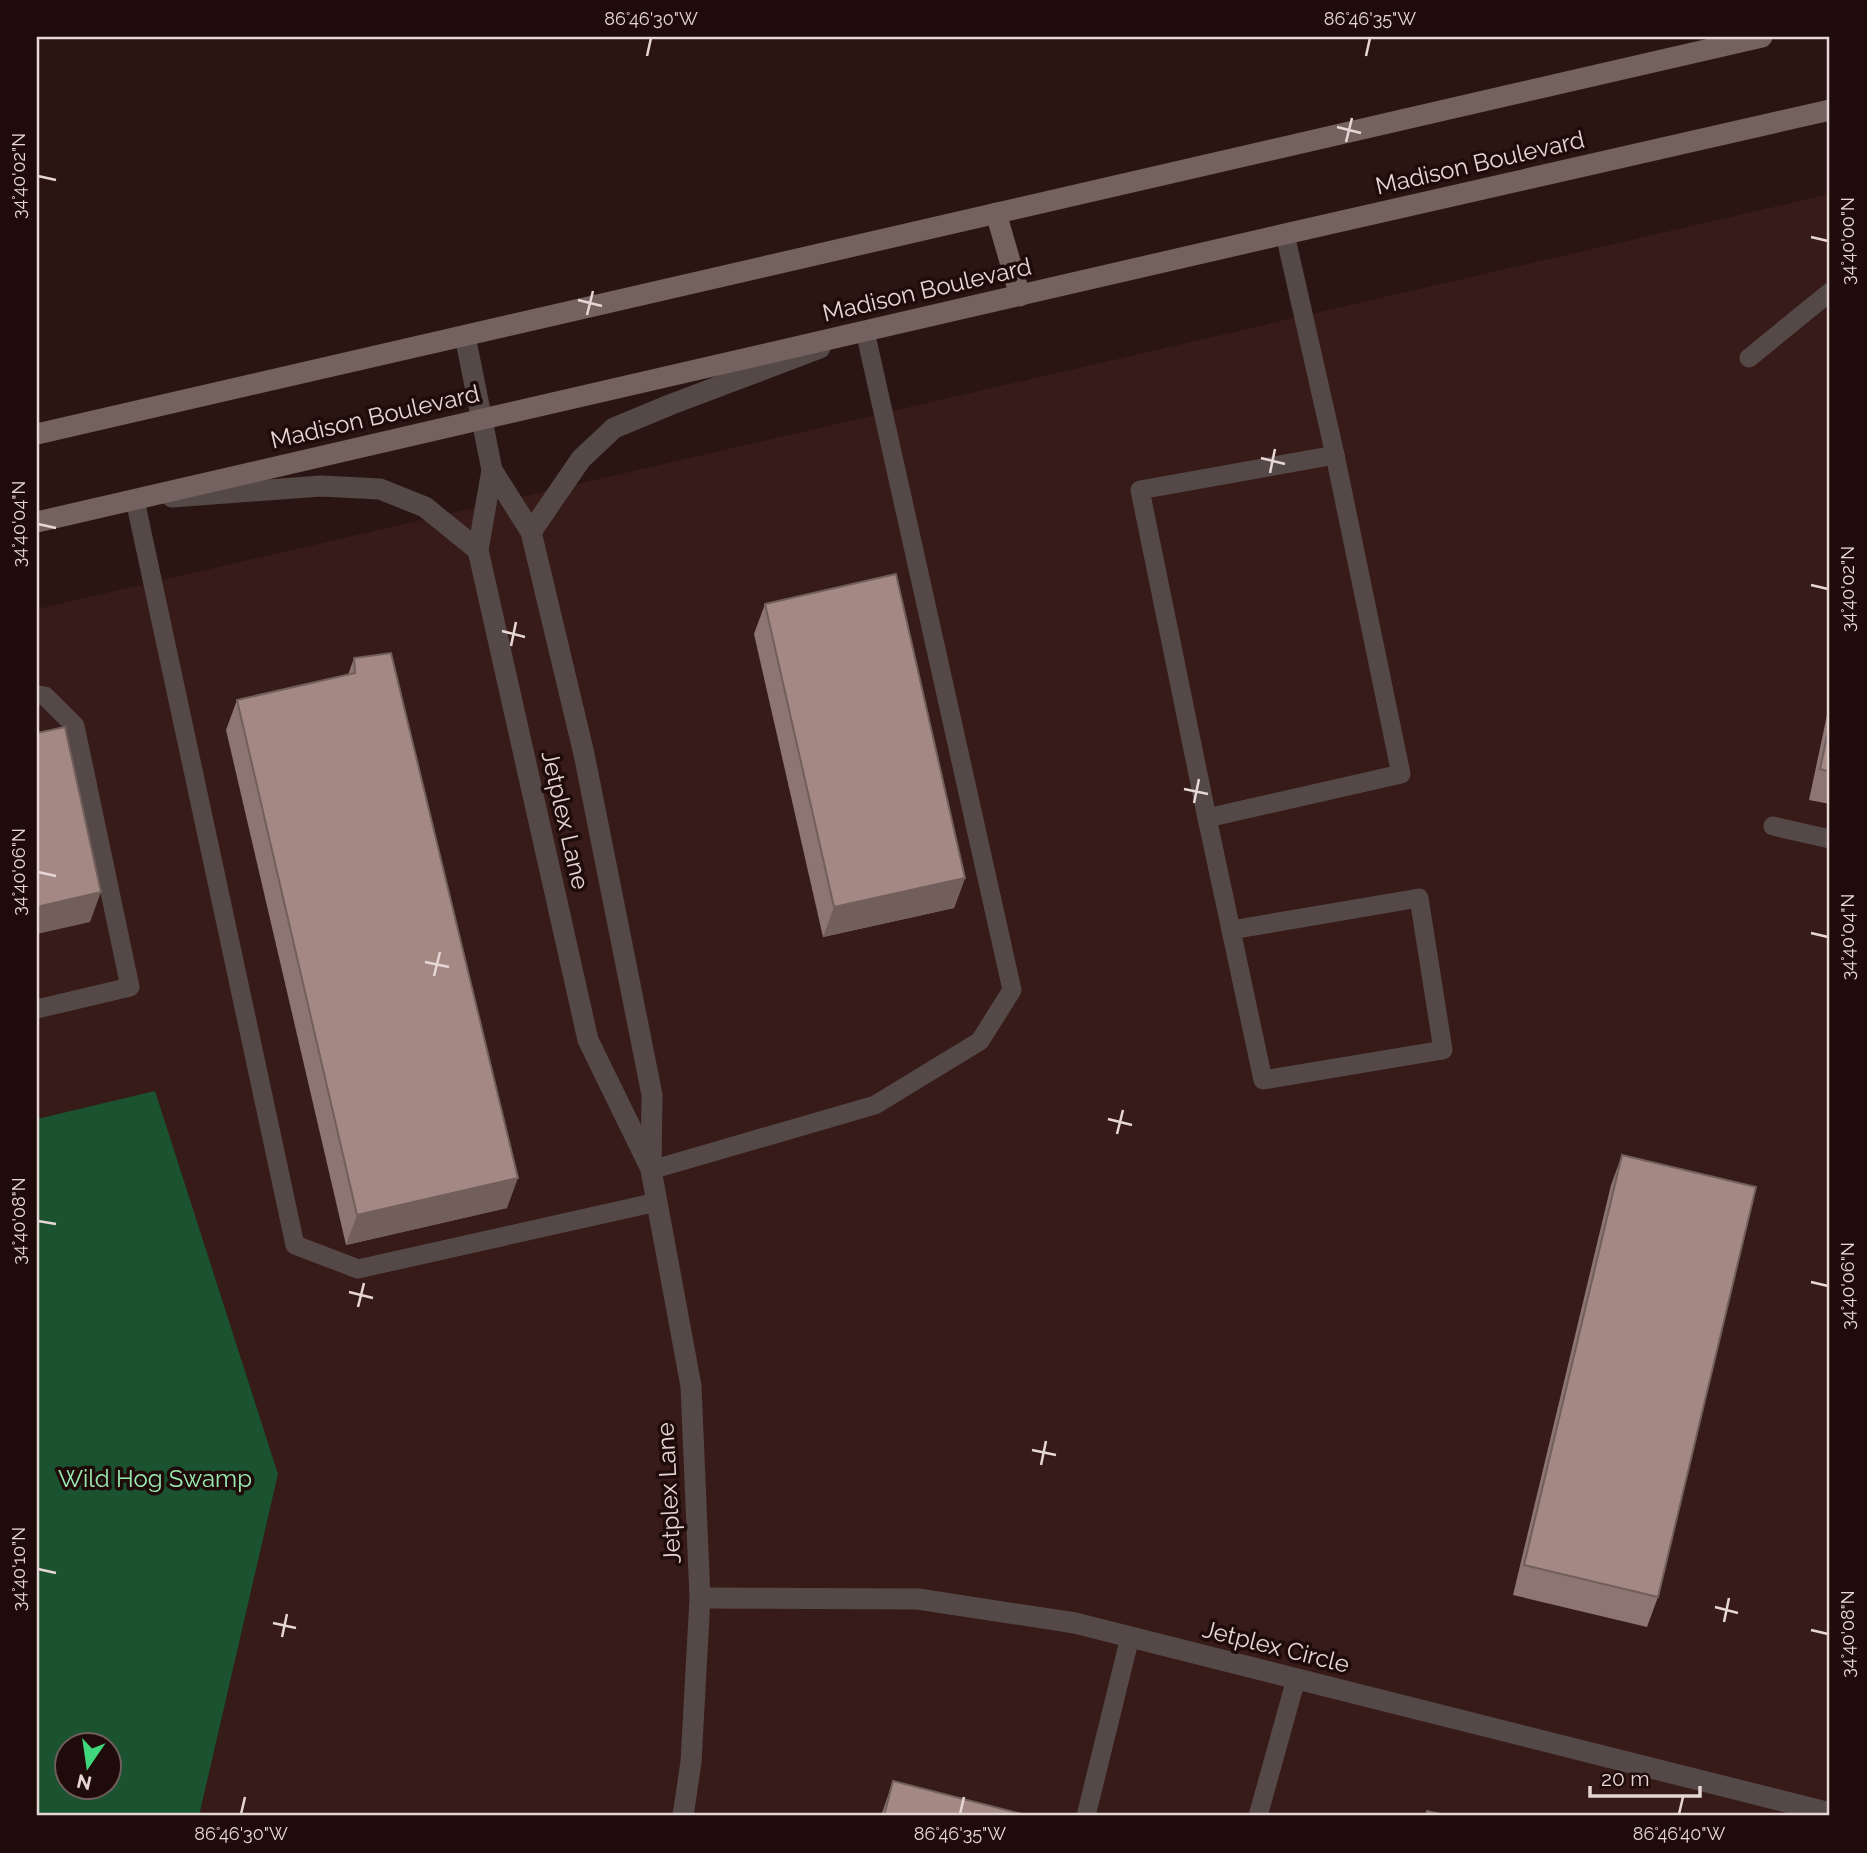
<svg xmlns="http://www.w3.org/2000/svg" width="1867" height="1853" font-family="Raleway,sans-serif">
  <rect width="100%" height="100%" fill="#2a1512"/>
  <polygon fill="#371b18" points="1830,194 1830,1816 199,1816 278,1474 155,1092 37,1119 37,609"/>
  <path fill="#1b5330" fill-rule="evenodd" d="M155,1091L278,1474L199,1816H37V1119ZM66,1744H108V1786H66Z"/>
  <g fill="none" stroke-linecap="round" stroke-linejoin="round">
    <g stroke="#544947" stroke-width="19">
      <polyline points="1749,358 1830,292"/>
      <polyline points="135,500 295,1245 358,1269 657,1202"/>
      <polyline points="37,695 45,696 75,726 130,987 37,1009"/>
      <polyline points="1207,818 1140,490 1335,455"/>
      <polyline points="1773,826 1830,839"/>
      <polygon points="1419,898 1443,1050 1263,1080 1231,930"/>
      <polyline points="1231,930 1207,818 1401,774 1335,455 1285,234"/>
      <polyline points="651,1170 875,1105 980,1041 1012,990 865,331"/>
      <polyline points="1086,1816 1130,1637"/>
      <polyline points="1258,1816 1296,1679"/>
    </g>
    <g stroke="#544947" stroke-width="21">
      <polyline points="465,336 492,470 478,550 588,1040 649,1165"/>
      <polyline points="492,470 531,532 584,754 652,1095 651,1170 691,1386 700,1598 691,1762 683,1816"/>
      <polyline points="172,497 321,486 380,489 425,507 478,550"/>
      <polyline points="531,532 581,459 614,428 672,404 820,348"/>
      <polyline points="700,1598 918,1599 1075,1623 1830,1813"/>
    </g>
    <g stroke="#74625f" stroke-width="21">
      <polyline points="996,213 1020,296"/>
      <polyline points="37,434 1762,37"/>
      <polyline points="37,522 1285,234 1830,110"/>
    </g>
  </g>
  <g fill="#8c7572">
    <polygon points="765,604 965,878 954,908 823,937 754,634"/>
    <polygon points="354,658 507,1208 346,1245 226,730 237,700 348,675"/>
    <polygon points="1830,701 1830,804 1809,800"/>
    <polygon points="1622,1155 1658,1597 1647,1627 1513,1595 1611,1185"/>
    <polygon points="893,1781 1025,1816 881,1816"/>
  </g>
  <g fill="#725f5c">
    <polygon points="965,878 954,908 823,937 834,907"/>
    <polygon points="101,892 90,922 37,934 37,907"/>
    <polygon points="518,1178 507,1208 346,1245 357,1215"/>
  </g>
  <g fill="#a38884" stroke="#725f5c" stroke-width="2">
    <polygon points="896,574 965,878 834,907 765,604"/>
    <polygon points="391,653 518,1178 357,1215 237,700 355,673 354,658"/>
    <polygon points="1830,722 1830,772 1820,769"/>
    <polygon points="65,727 101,892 37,907 37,733"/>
    <polygon points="1622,1155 1756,1187 1658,1597 1524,1565"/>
    <polygon points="893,1781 1026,1815 1025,1816 884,1816"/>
    <polygon points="1427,1811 1449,1816 1426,1816"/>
  </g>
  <path fill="none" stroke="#e6d7d5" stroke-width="2.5" d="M647,56L651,38M1366,56L1370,38M1337,127L1361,133M1346,142L1352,118M38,176L56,180M1811,237L1828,241M578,300L602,306M587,315L593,291M1261,458L1285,464M1270,473L1275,449M38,524L56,528M1811,585L1828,589M502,631L525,637M511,646L516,622M1184,789L1208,794M1194,803L1199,779M38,872L56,876M1811,933L1828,937M425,962L449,967M434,976L440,952M1108,1119L1132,1125M1117,1134L1123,1110M38,1221L56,1224M1811,1282L1828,1286M349,1292L373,1298M358,1307L364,1283M1032,1450L1056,1455M1041,1465L1046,1441M38,1569L56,1573M1715,1607L1738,1613M1724,1622L1729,1598M273,1623L296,1628M1811,1630L1828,1634M282,1637L287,1614M241,1814L245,1797M960,1814L964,1797M1679,1814L1683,1797"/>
  <g text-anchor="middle" stroke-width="7" stroke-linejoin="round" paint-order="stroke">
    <g font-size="24" fill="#e6d7d5" stroke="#1f0c0a">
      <text transform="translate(1480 163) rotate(-13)" y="8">Madison Boulevard</text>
      <text transform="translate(927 290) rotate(-13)" y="8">Madison Boulevard</text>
      <text transform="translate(375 417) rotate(-13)" y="8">Madison Boulevard</text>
      <text transform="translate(565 820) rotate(77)" y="8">Jetplex Lane</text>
      <text transform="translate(669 1493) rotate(-93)" y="8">Jetplex Lane</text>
      <text transform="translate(1276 1647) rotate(14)" y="8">Jetplex Circle</text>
    </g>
    <g font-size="24" fill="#9aebb1" stroke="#1f0c0a">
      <text x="155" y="1487">Wild Hog Swamp</text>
    </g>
  </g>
  <rect width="1867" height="1853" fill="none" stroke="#1f0c0a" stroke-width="77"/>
  <g transform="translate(88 1766) rotate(193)"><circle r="33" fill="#1f0c0a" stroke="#6f5d5b" stroke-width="2"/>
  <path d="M0-5L12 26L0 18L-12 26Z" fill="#40d77c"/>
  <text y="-10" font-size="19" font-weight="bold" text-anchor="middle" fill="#e6d7d5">N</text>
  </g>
  <path d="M1590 1786v10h110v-10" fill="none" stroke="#e6d7d5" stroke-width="3.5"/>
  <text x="1601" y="1786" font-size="21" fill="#e6d7d5" stroke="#1f0c0a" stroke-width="5" paint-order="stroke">20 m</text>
  <rect x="38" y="38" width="1790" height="1776" fill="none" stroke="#e6d7d5" stroke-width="2.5"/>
  <g font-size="18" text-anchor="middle" fill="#e6d7d5">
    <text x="651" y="25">86°46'30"W</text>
    <text x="1370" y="25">86°46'35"W</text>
    <text transform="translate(19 176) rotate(-90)" y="6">34°40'02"N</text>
    <text transform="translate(1848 241) rotate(-90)" y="6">34°40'00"N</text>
    <text transform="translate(19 524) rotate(-90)" y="6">34°40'04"N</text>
    <text transform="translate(1848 589) rotate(-90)" y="6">34°40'02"N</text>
    <text transform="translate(19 872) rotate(-90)" y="6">34°40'06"N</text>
    <text transform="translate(1848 937) rotate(-90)" y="6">34°40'04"N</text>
    <text transform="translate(19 1221) rotate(-90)" y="6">34°40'08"N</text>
    <text transform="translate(1848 1286) rotate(-90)" y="6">34°40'06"N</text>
    <text transform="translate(19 1569) rotate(-90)" y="6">34°40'10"N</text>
    <text transform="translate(1848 1634) rotate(-90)" y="6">34°40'08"N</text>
    <text x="241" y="1840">86°46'30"W</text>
    <text x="960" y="1840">86°46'35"W</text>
    <text x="1679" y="1840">86°46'40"W</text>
  </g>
</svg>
